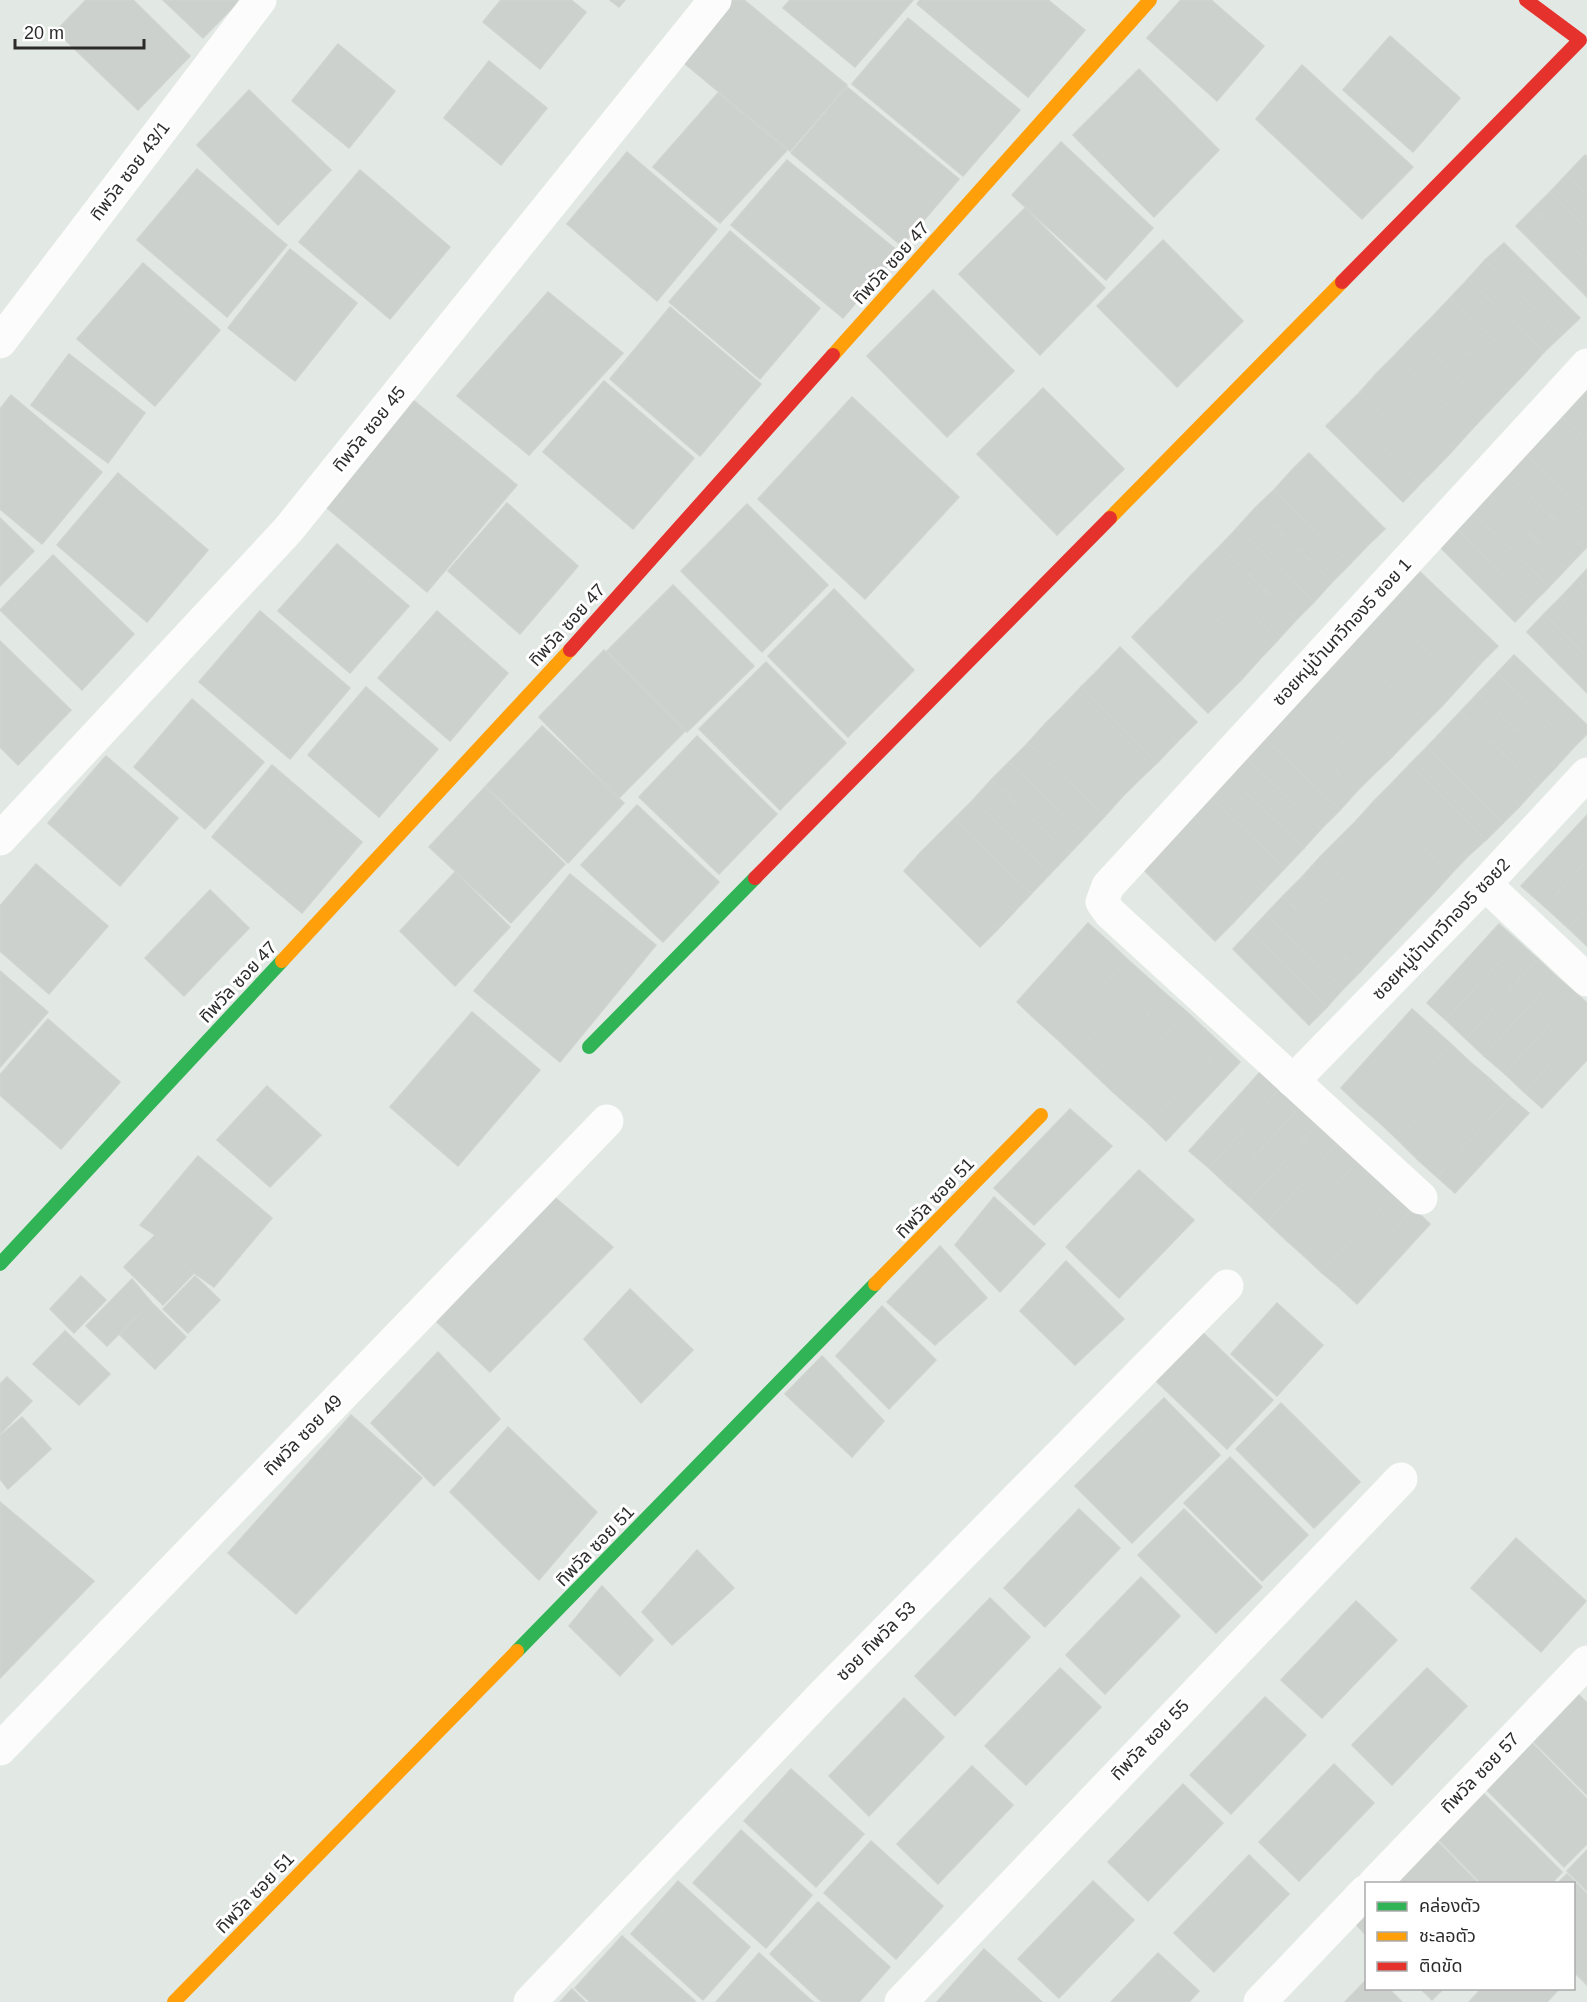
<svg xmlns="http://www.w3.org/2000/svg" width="1587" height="2002" font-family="Helvetica,'Noto Sans Thai',sans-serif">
  <rect width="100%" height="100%" fill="#e2e8e3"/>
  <g fill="#cdd1ce" stroke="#ced3cf" stroke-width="1.5">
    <polygon points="86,0 133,0 190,56 138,110 56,31"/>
    <polygon points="163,0 240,0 203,38"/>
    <polygon points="501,0 571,0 586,12 540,69 483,22"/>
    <polygon points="610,0 625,0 619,7"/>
    <polygon points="729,0 744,0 847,85 790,151 678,58"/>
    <polygon points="790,0 913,0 855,67 783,8"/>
    <polygon points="920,0 1048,0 1085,30 1028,97 917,4"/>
    <polygon points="1181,0 1211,0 1264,46 1217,101 1147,38"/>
    <polygon points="908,18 1020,110 963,176 852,84"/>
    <polygon points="1390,36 1460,98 1413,152 1343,90"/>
    <polygon points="338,44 395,91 349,148 292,101"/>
    <polygon points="489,61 547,108 501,165 444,118"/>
    <polygon points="1302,65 1413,167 1362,219 1256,119"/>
    <polygon points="1139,69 1219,150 1154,217 1073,135"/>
    <polygon points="847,87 959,179 902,246 791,153"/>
    <polygon points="249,90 331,170 278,225 197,145"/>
    <polygon points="718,93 787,150 720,223 653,167"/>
    <polygon points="1061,142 1153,228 1106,280 1012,195"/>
    <polygon points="627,152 717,229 657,301 567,224"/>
    <polygon points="1585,155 1587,157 1587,195 1566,175"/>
    <polygon points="787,160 899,252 843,318 731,225"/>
    <polygon points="197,169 287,245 227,317 137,240"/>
    <polygon points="360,170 450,247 390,319 299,242"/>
    <polygon points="1566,175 1587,195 1587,229 1550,192"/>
    <polygon points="1550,192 1587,229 1587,262 1533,209"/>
    <polygon points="1025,208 1105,288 1040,355 959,274"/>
    <polygon points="1533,209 1587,262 1587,297 1516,226"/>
    <polygon points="730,231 820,308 760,379 669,302"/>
    <polygon points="1163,240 1243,321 1177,387 1097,306"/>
    <polygon points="1504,243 1580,318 1562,335 1485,260"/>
    <polygon points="290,249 357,303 295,381 228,328"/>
    <polygon points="1485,260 1562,335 1544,352 1468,279"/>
    <polygon points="143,263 220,330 155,406 77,339"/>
    <polygon points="1468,279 1544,352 1527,371 1450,298"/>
    <polygon points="933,290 1014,371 947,437 867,356"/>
    <polygon points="548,292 623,353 529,455 457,396"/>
    <polygon points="1450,298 1527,371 1508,391 1432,317"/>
    <polygon points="670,307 761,384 700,456 610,379"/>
    <polygon points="1432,317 1508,391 1491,409 1414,335"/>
    <polygon points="1414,335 1491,409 1472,429 1395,355"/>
    <polygon points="69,354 145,413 108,463 31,405"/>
    <polygon points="1395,355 1472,429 1454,449 1376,374"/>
    <polygon points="1376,374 1454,449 1437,467 1360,392"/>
    <polygon points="604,381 694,458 633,529 543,452"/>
    <polygon points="1043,388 1124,469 1057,535 977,454"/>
    <polygon points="1587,391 1587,404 1580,398"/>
    <polygon points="1360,392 1437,467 1420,484 1343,409"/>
    <polygon points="11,395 102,472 42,544 0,509 0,409"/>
    <polygon points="852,397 959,497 865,599 758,499"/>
    <polygon points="1580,398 1587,404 1587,440 1563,417"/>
    <polygon points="413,400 517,485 427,592 326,507"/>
    <polygon points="1343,409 1420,484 1403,502 1326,426"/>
    <polygon points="1563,417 1587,440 1587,478 1544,437"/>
    <polygon points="1544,437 1587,478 1587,513 1526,454"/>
    <polygon points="1309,453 1385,529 1368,545 1291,471"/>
    <polygon points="1526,454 1587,513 1587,546 1585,549 1508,474"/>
    <polygon points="1291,471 1368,545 1350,564 1274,490"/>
    <polygon points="118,473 208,550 147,622 57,545"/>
    <polygon points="1508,474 1585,549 1566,569 1489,494"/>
    <polygon points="1274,490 1350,564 1332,582 1255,508"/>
    <polygon points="1489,494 1566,569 1549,587 1472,511"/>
    <polygon points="507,503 578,566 520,634 448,571"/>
    <polygon points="747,504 828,585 762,652 681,571"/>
    <polygon points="1255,508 1332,582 1314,602 1237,528"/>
    <polygon points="1472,511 1549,587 1533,603 1456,528"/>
    <polygon points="0,518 34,551 0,586"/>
    <polygon points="1237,528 1314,602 1296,620 1220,546"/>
    <polygon points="1456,528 1533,603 1515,622 1439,546"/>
    <polygon points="337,544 409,606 350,673 278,611"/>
    <polygon points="1220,546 1296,620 1278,640 1200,566"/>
    <polygon points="53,555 134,634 82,690 0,610"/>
    <polygon points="1200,566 1278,640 1259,660 1182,585"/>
    <polygon points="1587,569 1587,590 1577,580"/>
    <polygon points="1420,572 1498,646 1480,664 1403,590"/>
    <polygon points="1577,580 1587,590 1587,624 1560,598"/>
    <polygon points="673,585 754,666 687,732 607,651"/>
    <polygon points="1182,585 1259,660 1242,679 1166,602"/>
    <polygon points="834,589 914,670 848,737 768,656"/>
    <polygon points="1403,590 1480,664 1462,684 1384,610"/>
    <polygon points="1560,598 1587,624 1587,657 1544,614"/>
    <polygon points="1166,602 1242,679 1226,695 1149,619"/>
    <polygon points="1384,610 1462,684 1443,705 1366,629"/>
    <polygon points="260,611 350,688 290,759 199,682"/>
    <polygon points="437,611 508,673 450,741 378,678"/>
    <polygon points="1544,614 1587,657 1587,693 1527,632"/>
    <polygon points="1149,619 1226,695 1208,713 1132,637"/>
    <polygon points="1366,629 1443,705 1426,722 1349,647"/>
    <polygon points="0,641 71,710 18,765 0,747"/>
    <polygon points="1120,647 1197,722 1177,742 1101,667"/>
    <polygon points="1349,647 1426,722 1409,739 1332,664"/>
    <polygon points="604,650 685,731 619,798 539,717"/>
    <polygon points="1514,655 1587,725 1587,734 1574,747 1497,673"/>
    <polygon points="766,662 846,743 780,810 699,729"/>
    <polygon points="1332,664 1409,739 1392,757 1316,681"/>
    <polygon points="1101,667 1177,742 1157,763 1081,687"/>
    <polygon points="1497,673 1574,747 1556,767 1478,693"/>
    <polygon points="1316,681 1392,757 1374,774 1298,700"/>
    <polygon points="366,687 438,749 379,817 308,755"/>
    <polygon points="1081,687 1157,763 1139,780 1063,706"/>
    <polygon points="1478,693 1556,767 1537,787 1460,712"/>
    <polygon points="192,699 264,762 205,829 134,767"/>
    <polygon points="1298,700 1374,774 1357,791 1280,718"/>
    <polygon points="1063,706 1139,780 1122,797 1045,724"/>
    <polygon points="1460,712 1537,787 1520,806 1443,730"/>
    <polygon points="1280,718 1357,791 1340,810 1263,737"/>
    <polygon points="1045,724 1122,797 1105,816 1028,743"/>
    <polygon points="542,726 624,803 568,863 486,786"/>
    <polygon points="1443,730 1520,806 1503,823 1427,747"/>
    <polygon points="697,736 777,814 719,874 639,797"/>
    <polygon points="1263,737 1340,810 1321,829 1244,756"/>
    <polygon points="1028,743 1105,816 1086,836 1009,762"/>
    <polygon points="1427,747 1503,823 1486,840 1410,764"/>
    <polygon points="106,756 178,818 120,886 48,823"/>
    <polygon points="1244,756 1321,829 1304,848 1226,774"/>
    <polygon points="1009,762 1086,836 1069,854 991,780"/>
    <polygon points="1410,764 1486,840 1468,856 1392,783"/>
    <polygon points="272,765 362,842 302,913 212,837"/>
    <polygon points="1226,774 1304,848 1285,868 1207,794"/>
    <polygon points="991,780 1069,854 1050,874 973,800"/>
    <polygon points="1392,783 1468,856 1451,874 1374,801"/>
    <polygon points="485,787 565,864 511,923 429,847"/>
    <polygon points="1207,794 1285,868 1266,888 1190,813"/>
    <polygon points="973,800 1050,874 1031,894 954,819"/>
    <polygon points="1374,801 1451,874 1434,893 1357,820"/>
    <polygon points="637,805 719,882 663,942 581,865"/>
    <polygon points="1190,813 1266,888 1249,906 1172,830"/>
    <polygon points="1587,815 1587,861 1545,907 1521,886"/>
    <polygon points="954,819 1031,894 1014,912 937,836"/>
    <polygon points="1357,820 1434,893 1415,913 1338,839"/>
    <polygon points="1172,830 1249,906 1233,923 1156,847"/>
    <polygon points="937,836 1014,912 998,929 920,853"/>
    <polygon points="1338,839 1415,913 1398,931 1320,857"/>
    <polygon points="1156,847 1233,923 1215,941 1139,865"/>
    <polygon points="920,853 998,929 980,947 904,871"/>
    <polygon points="1320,857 1398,931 1379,951 1302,877"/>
    <polygon points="1587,861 1587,907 1568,928 1545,907"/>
    <polygon points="36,864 108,926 49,994 0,951 0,906"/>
    <polygon points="455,872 510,927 455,986 400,931"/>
    <polygon points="570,874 656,945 560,1062 474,991"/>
    <polygon points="1302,877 1379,951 1360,972 1283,896"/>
    <polygon points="210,890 249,928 184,996 145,958"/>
    <polygon points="1283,896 1360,972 1343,989 1266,914"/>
    <polygon points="1587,907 1587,946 1568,928"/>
    <polygon points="1266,914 1343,989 1327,1007 1250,931"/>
    <polygon points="1088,923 1108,941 1036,1020 1017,1002"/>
    <polygon points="1499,924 1518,941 1446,1020 1427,1003"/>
    <polygon points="1250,931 1327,1007 1309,1025 1233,949"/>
    <polygon points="1108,941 1127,959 1056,1038 1036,1020"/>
    <polygon points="1518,941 1538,959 1466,1039 1446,1020"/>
    <polygon points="1127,959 1146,976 1074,1055 1056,1038"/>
    <polygon points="1538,959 1556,976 1484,1056 1466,1039"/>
    <polygon points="0,971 48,1012 0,1067"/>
    <polygon points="1146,976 1166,994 1094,1074 1074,1055"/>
    <polygon points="1556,976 1577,994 1505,1074 1484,1056"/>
    <polygon points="1166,994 1187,1012 1113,1092 1094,1074"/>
    <polygon points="1577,994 1587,1003 1587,1024 1524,1092 1505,1074"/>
    <polygon points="1412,1009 1431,1026 1359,1105 1341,1088"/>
    <polygon points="472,1012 540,1070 458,1166 390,1107"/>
    <polygon points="1187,1012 1205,1029 1131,1108 1113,1092"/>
    <polygon points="48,1019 120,1082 61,1149 0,1095 0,1075"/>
    <polygon points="1587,1024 1587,1060 1542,1108 1524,1092"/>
    <polygon points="1431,1026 1451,1044 1380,1123 1359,1105"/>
    <polygon points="1205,1029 1222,1045 1149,1124 1131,1108"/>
    <polygon points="1451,1044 1469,1061 1398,1140 1380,1123"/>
    <polygon points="1222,1045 1240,1062 1166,1141 1149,1124"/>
    <polygon points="1469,1061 1490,1079 1417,1159 1398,1140"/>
    <polygon points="1261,1071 1280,1089 1209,1168 1189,1151"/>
    <polygon points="1490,1079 1510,1097 1437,1177 1417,1159"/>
    <polygon points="267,1086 321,1135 270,1187 217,1140"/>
    <polygon points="1280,1089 1300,1107 1228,1186 1209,1168"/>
    <polygon points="1510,1097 1529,1113 1455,1193 1437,1177"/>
    <polygon points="1300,1107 1319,1123 1247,1203 1228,1186"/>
    <polygon points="1070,1109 1112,1146 1034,1225 994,1188"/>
    <polygon points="1319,1123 1339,1142 1267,1222 1247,1203"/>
    <polygon points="1339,1142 1359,1160 1286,1240 1267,1222"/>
    <polygon points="198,1156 272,1218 214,1287 194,1273 155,1235 140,1225"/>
    <polygon points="1359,1160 1378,1176 1304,1256 1286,1240"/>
    <polygon points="1139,1170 1194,1220 1119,1298 1066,1247"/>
    <polygon points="1378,1176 1395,1193 1321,1272 1304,1256"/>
    <polygon points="1395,1193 1413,1208 1341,1289 1321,1272"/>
    <polygon points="552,1195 613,1247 490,1372 437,1322"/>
    <polygon points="994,1197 1045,1244 1000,1292 955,1245"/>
    <polygon points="1413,1208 1430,1224 1357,1304 1341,1289"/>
    <polygon points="155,1235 194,1273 163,1305 124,1267"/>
    <polygon points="940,1246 987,1298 935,1345 887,1302"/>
    <polygon points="1066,1261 1124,1319 1075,1365 1020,1311"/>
    <polygon points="81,1276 106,1300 74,1333 50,1309"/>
    <polygon points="195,1276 220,1300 188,1333 163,1309"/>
    <polygon points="132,1279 151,1302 107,1346 86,1326"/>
    <polygon points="630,1289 693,1350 641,1403 584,1339"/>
    <polygon points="151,1302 186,1337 155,1369 120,1335"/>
    <polygon points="1277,1303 1323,1345 1277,1396 1231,1354"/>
    <polygon points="882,1306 936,1360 889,1409 836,1356"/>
    <polygon points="1199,1329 1273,1400 1227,1449 1153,1378"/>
    <polygon points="65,1331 110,1374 79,1405 33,1364"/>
    <polygon points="438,1352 500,1419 434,1486 371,1423"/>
    <polygon points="822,1356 884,1421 852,1457 785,1394"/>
    <polygon points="7,1377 32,1401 0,1434 0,1384"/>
    <polygon points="1164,1398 1220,1455 1132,1543 1075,1486"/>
    <polygon points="1281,1403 1360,1482 1314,1528 1236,1449"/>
    <polygon points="351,1415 422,1478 296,1614 228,1553"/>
    <polygon points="22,1417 51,1449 8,1489 0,1479 0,1436"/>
    <polygon points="508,1427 597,1512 539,1580 450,1492"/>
    <polygon points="1230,1457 1308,1535 1262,1581 1184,1503"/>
    <polygon points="0,1502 94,1581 0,1678"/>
    <polygon points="1079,1509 1120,1548 1045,1627 1004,1588"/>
    <polygon points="1184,1509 1262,1587 1216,1633 1138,1555"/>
    <polygon points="1516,1538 1586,1601 1541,1652 1471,1588"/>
    <polygon points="697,1550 734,1588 672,1645 642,1612"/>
    <polygon points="1141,1577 1180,1616 1105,1694 1066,1655"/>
    <polygon points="602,1586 653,1640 620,1676 569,1626"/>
    <polygon points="990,1598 1030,1637 955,1716 915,1676"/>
    <polygon points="1356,1601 1397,1640 1322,1718 1281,1680"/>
    <polygon points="1060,1668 1101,1707 1026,1785 985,1746"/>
    <polygon points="1427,1668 1467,1706 1392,1785 1352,1745"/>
    <polygon points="1579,1695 1587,1703 1587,1795 1533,1741"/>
    <polygon points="1265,1697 1306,1735 1231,1814 1190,1775"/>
    <polygon points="904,1698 944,1737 869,1816 829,1776"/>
    <polygon points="1532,1743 1587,1799 1587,1844 1564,1867 1486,1789"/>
    <polygon points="1334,1764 1374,1803 1299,1881 1259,1842"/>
    <polygon points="972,1766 1013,1805 938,1884 897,1844"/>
    <polygon points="791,1769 864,1834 816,1887 744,1821"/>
    <polygon points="1183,1784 1223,1823 1148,1901 1108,1862"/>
    <polygon points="1484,1794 1562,1872 1551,1884 1482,1884 1439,1840"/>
    <polygon points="741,1830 812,1895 766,1948 693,1883"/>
    <polygon points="1436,1840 1479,1884 1393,1884"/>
    <polygon points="871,1841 943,1906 896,1959 824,1893"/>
    <polygon points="1587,1850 1587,1891 1567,1871"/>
    <polygon points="1249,1855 1289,1894 1214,1972 1174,1933"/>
    <polygon points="1567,1874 1587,1894 1587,1985 1574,1972 1574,1884 1557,1884"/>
    <polygon points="678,1881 750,1947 703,2000 631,1934"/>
    <polygon points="1093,1881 1134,1920 1059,1998 1018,1959"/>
    <polygon points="818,1902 890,1967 859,2002 822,2002 770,1954"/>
    <polygon points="1366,1909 1366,1935 1354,1922"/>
    <polygon points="622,1936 695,2001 694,2002 590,2002 575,1988"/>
    <polygon points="984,1949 1042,2002 937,2002"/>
    <polygon points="759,1953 813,2002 716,2002"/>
    <polygon points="1158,1953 1199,1991 1189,2002 1111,2002"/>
    <polygon points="1366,1980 1366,1988 1388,1988 1402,2002 1345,2002"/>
    <polygon points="1420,1988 1444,1988 1432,2000"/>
    <polygon points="1482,1988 1560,1988 1547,2002 1469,2002"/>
    <polygon points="572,1989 585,2002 560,2002"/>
  </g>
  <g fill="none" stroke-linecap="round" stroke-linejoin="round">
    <g stroke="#fbfcfb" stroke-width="33">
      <polyline points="0,342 260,0"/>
      <polyline points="0,839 288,530 715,0"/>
      <polyline points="1485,884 1587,980"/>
      <polyline points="1293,1081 1485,884 1587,774"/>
      <polyline points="1421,1198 1110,913 1102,902 1108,886 1587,365"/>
      <polyline points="0,1749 607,1121"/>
      <polyline points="1374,1884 1587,1662"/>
      <polyline points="530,2002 823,1695 1227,1286"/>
      <polyline points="901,2002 1401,1479"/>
      <polyline points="1260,2002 1366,1891"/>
    </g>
    <g stroke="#30b455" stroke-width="14">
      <polyline points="589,1047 755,878"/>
      <polyline points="0,1264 282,961"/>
      <polyline points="517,1651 875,1284"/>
    </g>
    <g stroke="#ff9f0a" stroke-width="14">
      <polyline points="833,355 1150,0"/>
      <polyline points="1110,518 1342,282"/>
      <polyline points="282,961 570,650"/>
      <polyline points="875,1284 1041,1115"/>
      <polyline points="174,2002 517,1651"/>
    </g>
    <g stroke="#e5322d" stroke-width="14">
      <polyline points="1342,282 1580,40 1526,0"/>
      <polyline points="570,650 833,355"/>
      <polyline points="755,878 1110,518"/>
    </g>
  </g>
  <g text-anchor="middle" stroke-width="6" stroke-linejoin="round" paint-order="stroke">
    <g font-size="18" fill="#2b2b2b" stroke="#fff">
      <text transform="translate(130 171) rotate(-53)" y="6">ทิพวัล ซอย 43/1</text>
      <text transform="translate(891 263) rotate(-48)" y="6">ทิพวัล ซอย 47</text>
      <text transform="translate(369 429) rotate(-51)" y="6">ทิพวัล ซอย 45</text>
      <text transform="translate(567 625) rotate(-48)" y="6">ทิพวัล ซอย 47</text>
      <text transform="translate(1342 632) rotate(-47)" y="6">ซอยหมู่บ้านทวีทอง5 ซอย 1</text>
      <text transform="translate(1441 929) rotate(-46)" y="6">ซอยหมู่บ้านทวีทอง5 ซอย2</text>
      <text transform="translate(238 982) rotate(-47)" y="6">ทิพวัล ซอย 47</text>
      <text transform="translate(935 1198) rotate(-46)" y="6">ทิพวัล ซอย 51</text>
      <text transform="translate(303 1435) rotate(-46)" y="6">ทิพวัล ซอย 49</text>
      <text transform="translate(595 1546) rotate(-46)" y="6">ทิพวัล ซอย 51</text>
      <text transform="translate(876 1641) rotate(-45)" y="6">ซอย ทิพวัล 53</text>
      <text transform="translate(1150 1740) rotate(-46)" y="6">ทิพวัล ซอย 55</text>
      <text transform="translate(1480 1773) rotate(-46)" y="6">ทิพวัล ซอย 57</text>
      <text transform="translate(255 1893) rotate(-46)" y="6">ทิพวัล ซอย 51</text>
    </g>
  </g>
  <rect x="1365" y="1882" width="210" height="108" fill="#ffffff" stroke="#aaaaaa" stroke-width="1.5"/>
  <rect x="1377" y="1902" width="30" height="9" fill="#30b455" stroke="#aaaaaa" stroke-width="1.5"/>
  <text x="1419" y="1912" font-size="18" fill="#2b2b2b">คล่องตัว</text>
  <rect x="1377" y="1932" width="30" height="9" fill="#ff9f0a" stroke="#aaaaaa" stroke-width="1.5"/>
  <text x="1419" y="1942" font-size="18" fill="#2b2b2b">ชะลอตัว</text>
  <rect x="1377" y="1962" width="30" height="9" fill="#e5322d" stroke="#aaaaaa" stroke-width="1.5"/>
  <text x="1419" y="1972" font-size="18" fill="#2b2b2b">ติดขัด</text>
  <path d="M15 39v9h129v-9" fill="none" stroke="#2b2b2b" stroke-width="3"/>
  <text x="24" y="39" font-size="18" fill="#2b2b2b" stroke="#ffffff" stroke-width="4.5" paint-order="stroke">20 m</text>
</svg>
